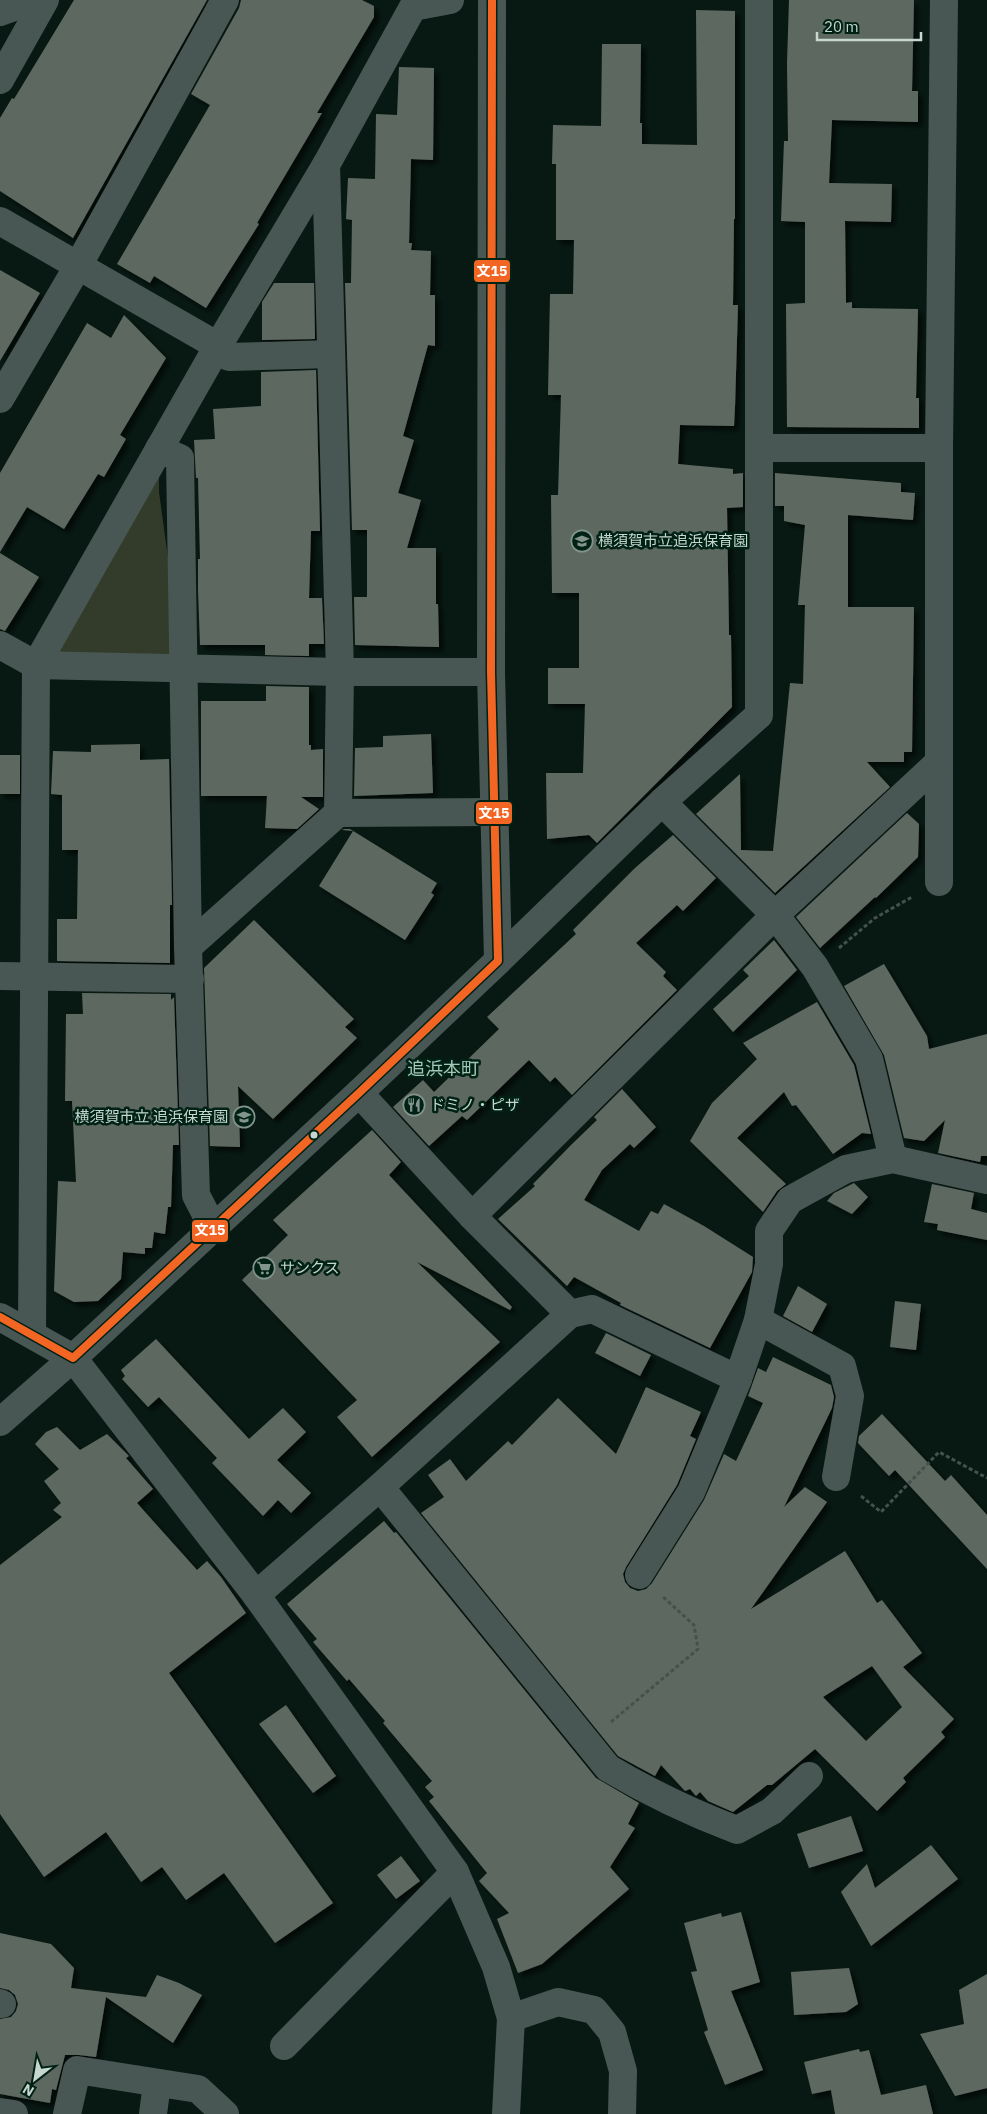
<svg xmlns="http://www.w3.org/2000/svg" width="987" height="2114" font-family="'IBM Plex Sans','Noto Sans JP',sans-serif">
  <defs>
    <filter id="shadow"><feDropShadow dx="4.5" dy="4.5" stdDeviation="2.5" flood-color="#0009"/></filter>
  </defs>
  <rect width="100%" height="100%" fill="#081913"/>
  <polygon fill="#333c2a" points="159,449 159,492 183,668 36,665"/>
  <g fill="#5d6961" fill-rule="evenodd" filter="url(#shadow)">
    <polygon points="74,0 207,0 73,238 0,191 0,118 12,98 14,99"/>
    <polygon points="241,0 362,0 374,6 374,17 317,113 322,113 257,223 259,224 206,308 154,276 150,283 117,264 210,105 191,94 239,8"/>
    <polygon points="789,0 914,0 912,91 918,91 918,122 832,120 829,183 892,184 891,222 845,221 846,303 852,302 852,308 918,309 916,398 919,398 919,428 787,427 786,304 805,303 805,222 781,221 784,141 788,141 787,63"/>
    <polygon points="696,10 735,11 735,219 734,219 733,305 738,305 735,407 734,426 680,425 678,464 733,469 733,474 743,473 743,507 727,508 729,635 731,635 732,707 597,843 589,835 547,839 546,773 583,773 585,704 548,704 548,668 579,668 579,593 552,593 551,495 558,495 561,395 548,395 550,294 573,294 574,240 556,240 556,164 552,164 553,125 601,126 602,44 641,44 640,123 642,123 642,144 697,145"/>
    <polygon points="399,67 434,68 433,160 411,159 409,243 412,243 411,250 431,251 430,295 435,295 435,346 428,345 403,436 414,440 398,493 421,500 407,548 436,548 436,604 438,604 439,647 355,645 354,597 367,597 367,530 352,530 345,283 351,283 352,220 346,219 348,178 375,179 376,114 397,115"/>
    <polygon points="0,270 40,293 0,361"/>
    <polygon points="274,283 314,283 315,339 262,340 262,302"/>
    <polygon points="124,315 166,358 120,435 126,439 104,477 98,474 64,529 27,507 0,552 0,473 87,323 111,338"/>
    <polygon points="316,370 320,531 311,531 309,598 322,598 324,644 309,644 309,656 265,655 265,645 200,645 198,590 198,559 200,559 198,478 196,478 194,440 215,439 213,409 261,406 261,372"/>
    <polygon points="775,473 901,483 901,492 915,493 913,520 848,515 848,607 914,607 912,752 904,752 904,762 867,762 890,787 775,893 696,814 740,774 741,850 773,851 790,683 803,684 805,605 798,605 805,525 784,521 784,506 775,506"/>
    <polygon points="0,553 39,577 5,631 0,629"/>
    <polygon points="266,686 309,687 309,745 311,745 311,750 323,749 323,797 301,797 319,809 297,829 265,828 267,796 201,796 201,701 266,701"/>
    <polygon points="431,734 433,793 354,796 355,748 383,747 383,736"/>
    <polygon points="140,744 140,760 169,759 172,905 170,905 170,963 57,961 57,919 77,919 78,850 62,850 62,795 51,794 53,751 91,752 91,745"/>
    <rect x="0" y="755" width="20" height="39"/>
    <polygon points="907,813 919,824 918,857 876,898 875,897 820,948 796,917"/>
    <polygon points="344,829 350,829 437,883 431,893 434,895 405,940 319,886 353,831 342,830"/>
    <polygon points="673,835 716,878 683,911 677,905 636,943 666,972 663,976 677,990 572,1095 555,1077 550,1082 529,1060 467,1120 462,1116 429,1146 393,1107 423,1080 434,1092 499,1029 487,1017 576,934 573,930 635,868"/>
    <polygon points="254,920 354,1019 345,1027 357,1038 273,1119 238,1086 240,1147 210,1146 204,968"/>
    <polygon points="774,940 797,970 733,1032 713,1009 749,976 743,970"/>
    <polygon points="884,964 927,1036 929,1049 987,1034 987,1156 981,1156 980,1162 938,1153 945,1120 924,1141 904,1138 884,1055 844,986"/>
    <polygon points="82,993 171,994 171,1000 174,997 179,1145 173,1145 171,1207 168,1207 165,1234 154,1232 152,1248 145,1248 145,1254 123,1252 121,1279 98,1301 74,1302 54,1291 58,1181 76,1182 72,1101 65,1101 66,1014 83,1014"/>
    <polygon points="817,1002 854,1065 871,1134 862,1133 833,1154 796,1105 792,1106 784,1092 737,1138 786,1184 777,1191 763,1212 690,1141 712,1103 757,1059 743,1043"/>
    <polygon points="622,1089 656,1127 634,1148 630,1144 602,1170 584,1200 639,1231 651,1211 658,1214 664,1204 704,1226 753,1257 752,1272 710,1348 620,1305 621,1303 574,1277 567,1286 498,1219 535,1186 533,1184 571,1145 597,1120 594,1117"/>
    <polygon points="372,1130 401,1162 389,1175 512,1307 510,1310 417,1262 500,1342 372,1457 337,1417 357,1400 242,1280 288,1235 273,1220"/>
    <polygon points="854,1183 868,1197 852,1214 827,1201 834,1193"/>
    <polygon points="932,1184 974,1193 971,1209 987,1213 987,1240 937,1230 938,1224 924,1222"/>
    <polygon points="798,1286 827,1304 812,1332 783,1316"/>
    <polygon points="895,1301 921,1304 916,1350 890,1347"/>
    <polygon points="606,1333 651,1355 640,1376 595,1353"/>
    <polygon points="156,1339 249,1439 283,1408 306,1432 277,1460 311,1493 291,1513 278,1500 263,1516 212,1463 217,1458 159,1397 148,1407 122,1379 125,1376 121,1370"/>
    <path d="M773,1357L831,1385L834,1397L832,1408L784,1507L805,1487L827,1502L751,1609L845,1551L877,1603L882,1600L922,1653L903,1667L954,1719L941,1732L945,1737L903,1778L906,1782L877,1811L815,1749L772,1785H767L733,1812L708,1801L700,1792L696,1796L690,1789L685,1791L661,1765L655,1776L618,1756L421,1513L444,1497L428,1475L450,1459L466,1481L508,1441L512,1445L558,1398L616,1454L646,1387L701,1412L690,1436L696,1439L677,1485L626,1567L623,1574L625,1582L630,1588L638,1591L646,1589L652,1583L704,1500L724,1454L736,1461L763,1403L748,1396L758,1368L766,1372ZM872,1666L902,1707L866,1741L823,1697Z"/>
    <polygon points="882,1414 945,1481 951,1475 987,1515 987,1569 895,1470 889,1476 858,1443 859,1436"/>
    <polygon points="57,1427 80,1450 107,1434 129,1456 126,1458 153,1489 137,1503 197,1570 207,1561 221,1577 246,1613 169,1673 333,1903 275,1943 224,1873 186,1900 162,1867 141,1882 106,1832 44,1877 0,1814 0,1565 62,1517 53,1510 61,1503 44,1481 59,1469 35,1444 46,1432"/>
    <polygon points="384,1521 394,1533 396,1532 596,1778 639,1803 628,1824 635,1828 610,1867 629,1889 542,1964 518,1973 497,1919 509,1913 479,1881 487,1873 429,1801 434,1797 425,1787 432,1781 383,1723 385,1721 349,1679 347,1681 313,1642 317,1639 287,1604"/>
    <polygon points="286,1705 336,1776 313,1793 259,1724"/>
    <polygon points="851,1816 863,1851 809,1868 797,1834"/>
    <polygon points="931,1845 958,1879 871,1946 841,1892 867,1864 875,1888"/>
    <polygon points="401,1856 420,1881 396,1899 377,1875"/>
    <polygon points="741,1912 760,1982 731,1991 763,2070 725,2085 704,2032 708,2030 691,1972 697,1971 684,1923 721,1913 722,1917"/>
    <polygon points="0,1933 51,1944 74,1968 71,1988 146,1997 157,1975 179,1983 202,1995 173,2043 106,1997 96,2057 79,2055 65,2055 56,2090 52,2089 50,2103 0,2094 0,2019 11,2017 16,2011 18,2004 15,1995 9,1990 0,1988"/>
    <polygon points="849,1968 858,2004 846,2012 794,2015 791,1972"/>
    <polygon points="987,1974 987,2088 955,2096 920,2034 964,2024 959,1990"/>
    <polygon points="859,2049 860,2052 869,2050 881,2095 926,2085 933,2114 835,2114 831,2090 812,2094 804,2062"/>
  </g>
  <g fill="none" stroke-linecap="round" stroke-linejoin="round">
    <g stroke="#44514e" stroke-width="3" stroke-dasharray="4 2.5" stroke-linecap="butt">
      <polyline points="839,948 875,918 912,897"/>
      <polyline points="861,1496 881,1512 939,1452 987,1478"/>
      <polyline points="611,1722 698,1649 694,1625 662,1596"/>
    </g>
    <g stroke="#495754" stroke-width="28">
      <polyline points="0,12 33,0"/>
      <polyline points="0,80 45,0"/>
      <polyline points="0,221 218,346"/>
      <polyline points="215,351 229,357 331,354"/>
      <polyline points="0,399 78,266 225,0"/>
      <polyline points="760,448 939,448"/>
      <polyline points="159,449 180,458 188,947 196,1195 213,1228"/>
      <polyline points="0,645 36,665 340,672 491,672"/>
      <polyline points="662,802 775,915 815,967 869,1059 893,1159"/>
      <polyline points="338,813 494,812"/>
      <polyline points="939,882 939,448 944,0"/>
      <polyline points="188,947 338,813 340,672 326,165"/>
      <polyline points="498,961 662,802 759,715 759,0"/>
      <polyline points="0,976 190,979"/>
      <polyline points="359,1093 472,1216 570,1314"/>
      <polyline points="472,1216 775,915 938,763"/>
      <polyline points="0,1317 73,1358 256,1595 455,1872 496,1967 511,2018"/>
      <polyline points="758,1320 842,1366 850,1396 836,1477"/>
      <polyline points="32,1334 36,665 215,351 326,165 413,7 450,0"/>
      <polyline points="0,1422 73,1358 359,1093 498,961 491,672 492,0"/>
      <path d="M380,1487L608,1768C650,1793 692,1813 737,1830L772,1811L809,1776"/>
      <polyline points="639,1575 691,1492 738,1379 758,1320 769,1264 769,1231 790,1200 846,1169 893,1159 987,1180"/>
      <polyline points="256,1595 380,1487 570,1314 592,1309 738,1379"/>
      <polyline points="0,2003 2,2004"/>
      <polyline points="284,2046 455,1872"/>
      <polyline points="0,2112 14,2114"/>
      <polyline points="67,2114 77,2070 198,2089 225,2114"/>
      <polyline points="153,2114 157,2083"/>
      <polyline points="506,2114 511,2018 558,2002 594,2010 612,2032 623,2071 622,2114"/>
    </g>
    <g stroke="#002115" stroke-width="11">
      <polyline id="bus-1" points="0,1317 73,1358 359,1093 498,961 491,672 492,0"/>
    </g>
    <use href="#bus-1" stroke="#f26522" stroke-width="8"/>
  </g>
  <defs>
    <g id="school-ring" transform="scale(1.125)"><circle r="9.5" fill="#002115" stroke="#83948d" stroke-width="1.5"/><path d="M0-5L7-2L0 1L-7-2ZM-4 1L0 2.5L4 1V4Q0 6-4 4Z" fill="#83948d"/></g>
    <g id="restaurant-ring" transform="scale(1.125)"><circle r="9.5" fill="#002115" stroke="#83948d" stroke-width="1.5"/><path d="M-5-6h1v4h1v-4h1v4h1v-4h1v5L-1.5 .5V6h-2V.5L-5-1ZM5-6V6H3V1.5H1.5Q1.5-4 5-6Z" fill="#83948d"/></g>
    <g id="supermarket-ring" transform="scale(1.125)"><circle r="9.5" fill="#002115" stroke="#83948d" stroke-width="1.5"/><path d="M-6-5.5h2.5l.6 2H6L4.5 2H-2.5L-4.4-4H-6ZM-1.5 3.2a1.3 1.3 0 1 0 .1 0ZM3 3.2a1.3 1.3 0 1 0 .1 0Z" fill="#83948d"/></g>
  </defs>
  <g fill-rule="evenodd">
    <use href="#school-ring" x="582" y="541"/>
    <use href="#restaurant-ring" x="414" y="1105"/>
    <use href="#school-ring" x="244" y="1117"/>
    <use href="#supermarket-ring" x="264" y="1268"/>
  </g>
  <circle fill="#c5d7ce" stroke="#002115" stroke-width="2" cx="314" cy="1135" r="4.5"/>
  <g text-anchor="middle" stroke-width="5" stroke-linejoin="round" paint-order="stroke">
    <g font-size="15" fill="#c5d7ce" stroke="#002115" text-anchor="start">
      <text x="598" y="546">横須賀市立追浜保育園</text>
      <text x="430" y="1110">ドミノ・ピザ</text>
      <text x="228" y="1122" text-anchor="end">横須賀市立 追浜保育園</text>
      <text x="280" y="1273">サンクス</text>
    </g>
    <g font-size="18" fill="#a3c8b6" stroke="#002115">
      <text x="443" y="1075">追浜本町</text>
    </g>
  </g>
  <g stroke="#002115" stroke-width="2">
    <rect x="473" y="259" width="38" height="24" rx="5" fill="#f26522"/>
    <rect x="475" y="801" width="38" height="24" rx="5" fill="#f26522"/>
    <rect x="191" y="1219" width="38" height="24" rx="5" fill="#f26522"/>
  </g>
  <g font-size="14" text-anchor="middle" font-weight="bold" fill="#fff">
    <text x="492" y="276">文15</text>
    <text x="494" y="818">文15</text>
    <text x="210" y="1235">文15</text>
  </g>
  <g transform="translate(35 2079) rotate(211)" stroke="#002115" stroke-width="4" paint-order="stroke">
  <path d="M0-4L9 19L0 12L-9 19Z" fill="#c5d7ce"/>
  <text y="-8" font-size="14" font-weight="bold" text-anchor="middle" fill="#c5d7ce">N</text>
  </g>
  <path d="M817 32v8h104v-8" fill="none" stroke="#c5d7ce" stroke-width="2.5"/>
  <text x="824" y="32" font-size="15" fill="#c5d7ce" stroke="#002115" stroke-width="4" paint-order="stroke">20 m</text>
</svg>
